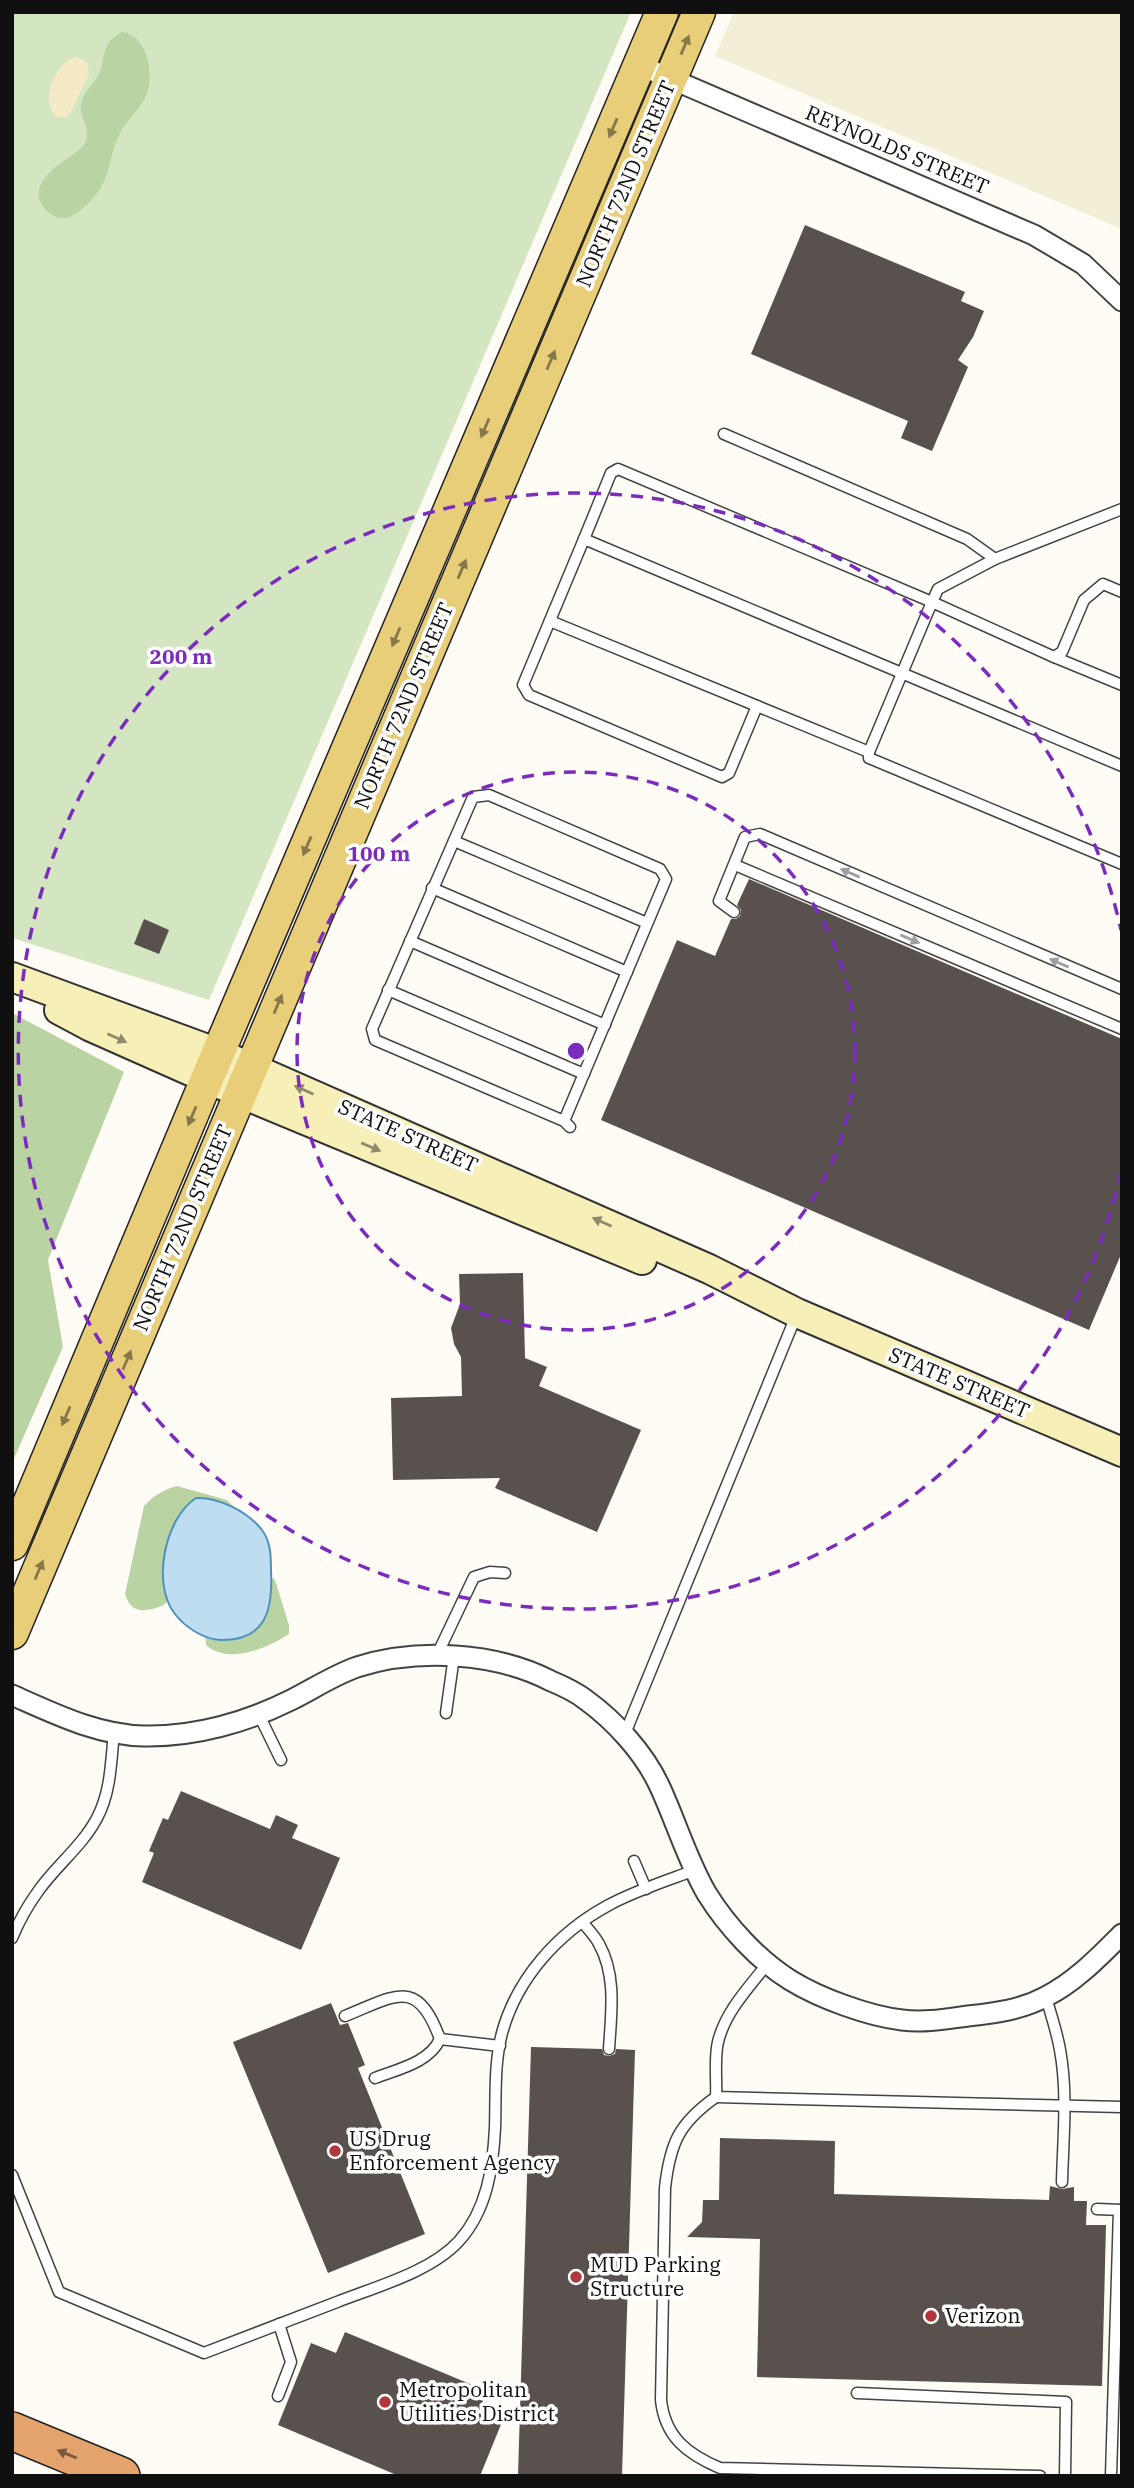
<svg xmlns="http://www.w3.org/2000/svg" width="1134" height="2488" font-family="'IBM Plex Serif',serif">
  <rect width="100%" height="100%" fill="#fefcf4"/>
  <polygon fill="#f2efd6" points="734,12 1122,12 1122,229 715,56"/>
  <polygon fill="#d4e5c1" points="12,12 631,12 209,1000 12,938"/>
  <g fill="#b9d4a2">
    <path d="M122,32C146,34 155,73 147,93C142,108 127,119 120,133C109,154 111,178 94,197C88,204 78,214 69,217C55,223 35,205 39,190C46,164 79,157 86,141C91,129 79,117 81,104C83,92 95,84 100,72C103,64 103,54 107,46C110,39 116,36 122,32Z"/>
    <polygon points="12,1013 124,1072 48,1260 63,1347 12,1463"/>
    <path d="M177,1486L227,1500L233,1506V1513L164,1605C147,1612 131,1615 125,1594L144,1506C154,1495 163,1490 177,1486Z"/>
    <path d="M267,1574L275,1580L289,1625V1634C268,1648 228,1665 206,1645L205,1631Z"/>
  </g>
  <path fill="#f4eac6" d="M75,57L80,58L88,64L89,75L70,114L66,117H56C39,100 55,64 75,57Z"/>
  <path fill="#beddf0" stroke="#4d92bf" stroke-width="2" d="M196,1498C219,1497 248,1512 262,1530C271,1542 271,1557 271,1571C273,1610 266,1641 220,1640C203,1639 185,1627 175,1614C151,1584 165,1518 196,1498Z"/>
  <g fill="#58514d">
    <polygon points="805,225 965,292 961,301 984,311 973,337 958,360 968,367 932,451 901,438 908,421 751,354"/>
    <polygon points="749,879 1122,1039 1122,1252 1089,1330 601,1120 677,940 715,956 731,919 736,919 740,916 741,910 737,905"/>
    <polygon points="144,919 169,930 159,954 134,944"/>
    <polygon points="523,1273 525,1358 547,1367 539,1386 641,1430 597,1532 495,1488 500,1478 393,1480 391,1398 462,1396 461,1357 454,1344 451,1328 460,1304 459,1274"/>
    <polygon points="181,1791 270,1829 276,1815 298,1825 292,1838 340,1858 301,1950 142,1882 154,1853 149,1851 163,1818 168,1820"/>
    <polygon points="331,2003 340,2025 348,2023 365,2065 358,2068 425,2234 328,2273 233,2042"/>
    <polygon points="531,2047 602,2049 604,2055 609,2056 615,2054 616,2049 635,2050 622,2476 518,2476"/>
    <polygon points="720,2138 835,2141 834,2194 1049,2200 1050,2186 1062,2189 1074,2187 1074,2201 1087,2201 1086,2225 1106,2225 1102,2386 757,2377 760,2239 687,2237 702,2222 703,2200 719,2200"/>
    <polygon points="345,2332 487,2391 478,2413 502,2422 480,2476 399,2476 278,2425 311,2343 336,2353"/>
  </g>
  <g fill="none" stroke-linecap="round" stroke-linejoin="round">
    <g stroke="#434343" stroke-width="13">
      <g id="lane">
        <polyline points="724,434 967,539 995,559"/>
        <polyline points="584,539 611,473 618,469 932,602 938,589 995,559 1122,509"/>
        <polyline points="1122,592 1103,584 1084,600 1062,652 1054,657 932,602 869,752 869,758 1122,864"/>
        <polyline points="550,621 869,752"/>
        <polyline points="1054,657 1122,685"/>
        <polyline points="757,706 729,773 722,777 529,695 523,685 584,539 1122,766"/>
        <polyline points="454,841 647,923"/>
        <polyline points="735,865 1122,1029"/>
        <polyline points="432,888 627,972"/>
        <polyline points="734,912 719,901 745,837 760,834 1122,989"/>
        <polyline points="410,941 605,1025"/>
        <polyline points="388,990 584,1074"/>
        <polyline points="564,1121 375,1040 372,1029 473,797 489,795 660,869 666,879 564,1121 570,1127"/>
        <polyline points="437,1655 474,1577 490,1572 505,1573"/>
        <polyline points="446,1713 454,1656"/>
        <polyline points="259,1715 281,1760"/>
        <polyline points="624,1736 796,1316"/>
        <polyline points="634,1861 646,1889"/>
        <path d="M582,1922C588,1929 595,1936 599,1944C617,1976 611,2015 609,2049"/>
        <path d="M12,1938C19,1921 28,1905 39,1890C57,1865 83,1845 97,1818C111,1792 111,1761 114,1732"/>
        <path d="M768,1963C749,1987 725,2012 718,2042C714,2058 717,2080 716,2097L1122,2107"/>
        <path d="M1046,1997C1051,2015 1057,2032 1060,2050C1068,2093 1063,2139 1062,2182"/>
        <path d="M345,2016C395,1996 417,1976 440,2039"/>
        <path d="M375,2078C398,2069 429,2063 440,2039L500,2046"/>
        <path d="M716,2097C679,2123 670,2143 665,2188L661,2400C665,2437 687,2454 720,2468L1040,2476"/>
        <path d="M12,2175L59,2292L204,2353C248,2336 292,2319 337,2302C375,2287 431,2272 459,2241C487,2210 493,2168 495,2128C496,2096 494,2063 502,2033C517,1978 558,1933 607,1906C634,1891 666,1881 695,1870"/>
        <polyline points="1097,2209 1122,2210"/>
        <polyline points="857,2393 1066,2402 1065,2476"/>
        <polyline points="278,2396 291,2362 279,2324"/>
        <polyline points="1111,2476 1119,2210"/>
      </g>
    </g>
    <g stroke="#434343" stroke-width="23">
      <g id="street">
        <polyline points="639,65 1034,235 1083,264 1122,301"/>
        <path d="M12,1695C55,1714 97,1735 144,1736C195,1737 247,1722 291,1700C313,1689 334,1675 357,1667C417,1648 495,1652 551,1681C563,1686 576,1692 586,1700C615,1721 644,1753 659,1785C676,1821 687,1860 707,1894C727,1926 758,1960 790,1980C819,1998 868,2016 902,2020C924,2023 946,2019 968,2016C995,2013 1021,2010 1045,1997C1074,1983 1099,1957 1122,1934"/>
      </g>
    </g>
    <g stroke="#323232" stroke-width="32">
      <g id="secondary">
        <polyline points="12,977 218,1053 709,1269 797,1313 1122,1452"/>
        <polyline points="59,1010 89,1026 240,1093 642,1260"/>
      </g>
    </g>
    <g stroke="#212121" stroke-width="35">
      <g id="primary">
        <polyline points="12,1544 207,1079 662,12"/>
        <polyline points="12,1633 699,12"/>
      </g>
    </g>
    <g stroke="#212121" stroke-width="40">
      <polyline id="highway" points="12,2431 121,2476"/>
    </g>
    <use href="#lane" stroke="#fff" stroke-width="10"/>
    <use href="#street" stroke="#fff" stroke-width="19"/>
    <use href="#secondary" stroke="#f6efb7" stroke-width="28"/>
    <use href="#primary" stroke="#e9ce79" stroke-width="32"/>
    <use href="#highway" stroke="#e4a36c" stroke-width="37"/>
  </g>
  <defs><path id="oneway-solid" d="M-6-.8H1V-3.2L6.5 0L1 3.2V.8H-6Z" transform="scale(1.75)"/></defs>
  <g fill="#87784a">
    <use href="#oneway-solid" transform="translate(685 45) rotate(-67)"/>
    <use href="#oneway-solid" transform="translate(613 128) rotate(113)"/>
    <use href="#oneway-solid" transform="translate(551 360) rotate(-67)"/>
    <use href="#oneway-solid" transform="translate(485 428) rotate(113)"/>
    <use href="#oneway-solid" transform="translate(462 569) rotate(-67)"/>
    <use href="#oneway-solid" transform="translate(396 637) rotate(113)"/>
    <use href="#oneway-solid" transform="translate(307 846) rotate(113)"/>
    <use href="#oneway-solid" transform="translate(278 1004) rotate(-67)"/>
    <use href="#oneway-solid" transform="translate(192 1116) rotate(113)"/>
    <use href="#oneway-solid" transform="translate(127 1360) rotate(-67)"/>
    <use href="#oneway-solid" transform="translate(66 1416) rotate(113)"/>
    <use href="#oneway-solid" transform="translate(39 1570) rotate(-67)"/>
  </g>
  <g fill="#9f9f9f">
    <use href="#oneway-solid" transform="translate(850 873) rotate(-157)"/>
    <use href="#oneway-solid" transform="translate(910 939) rotate(23)"/>
    <use href="#oneway-solid" transform="translate(1059 963) rotate(-157)"/>
  </g>
  <g fill="#8e8b6c">
    <use href="#oneway-solid" transform="translate(117 1038) rotate(24)"/>
    <use href="#oneway-solid" transform="translate(304 1090) rotate(-156)"/>
    <use href="#oneway-solid" transform="translate(371 1147) rotate(23)"/>
    <use href="#oneway-solid" transform="translate(602 1222) rotate(-156)"/>
  </g>
  <use fill="#7a5a3e" href="#oneway-solid" transform="translate(67 2454) rotate(-158)"/>
  <g fill="none" stroke="#7b2cbf" stroke-width="3.5" stroke-dasharray="12 9">
    <circle cx="576" cy="1051" r="279"/>
    <path d="M1121 1172A558 558 0 1 1 1121 930"/>
  </g>
  <g fill="#b1373d" stroke="#fff" stroke-width="2.5">
    <circle cx="335" cy="2151" r="7"/>
    <circle cx="576" cy="2277" r="7"/>
    <circle cx="931" cy="2316" r="7"/>
    <circle cx="385" cy="2402" r="7"/>
  </g>
  <g text-anchor="middle" stroke-width="7" stroke-linejoin="round" paint-order="stroke">
    <g font-size="21" fill="#101010" stroke="#fff">
      <text transform="translate(897 150) rotate(23)" y="7">REYNOLDS STREET</text>
      <text transform="translate(626 184) rotate(-67)" y="7">NORTH 72ND STREET</text>
      <text transform="translate(404 706) rotate(-67)" y="7">NORTH 72ND STREET</text>
      <text transform="translate(408 1136) rotate(24)" y="7">STATE STREET</text>
      <text transform="translate(183 1228) rotate(-67)" y="7">NORTH 72ND STREET</text>
      <text transform="translate(959 1383) rotate(23)" y="7">STATE STREET</text>
    </g>
    <g font-size="21" fill="#101010" stroke="#fff" text-anchor="start">
      <text x="349" y="2146">US Drug<tspan x="349" dy="24">Enforcement Agency</tspan></text>
      <text x="590" y="2272">MUD Parking<tspan x="590" dy="24">Structure</tspan></text>
      <text x="945" y="2323">Verizon</text>
      <text x="399" y="2397">Metropolitan<tspan x="399" dy="24">Utilities District</tspan></text>
    </g>
  </g>
  <circle cx="576" cy="1051" r="10" fill="#7b2cbf" stroke="#fff" stroke-width="3.5"/>
  <g font-size="21" text-anchor="middle" font-weight="bold" fill="#7b2cbf" stroke="#fff" stroke-width="7" stroke-linejoin="round" paint-order="stroke">
    <text x="181" y="664">200 m</text>
    <text x="379" y="861">100 m</text>
  </g>
  <rect width="1134" height="2488" fill="none" stroke="#101010" stroke-width="28"/>
</svg>
